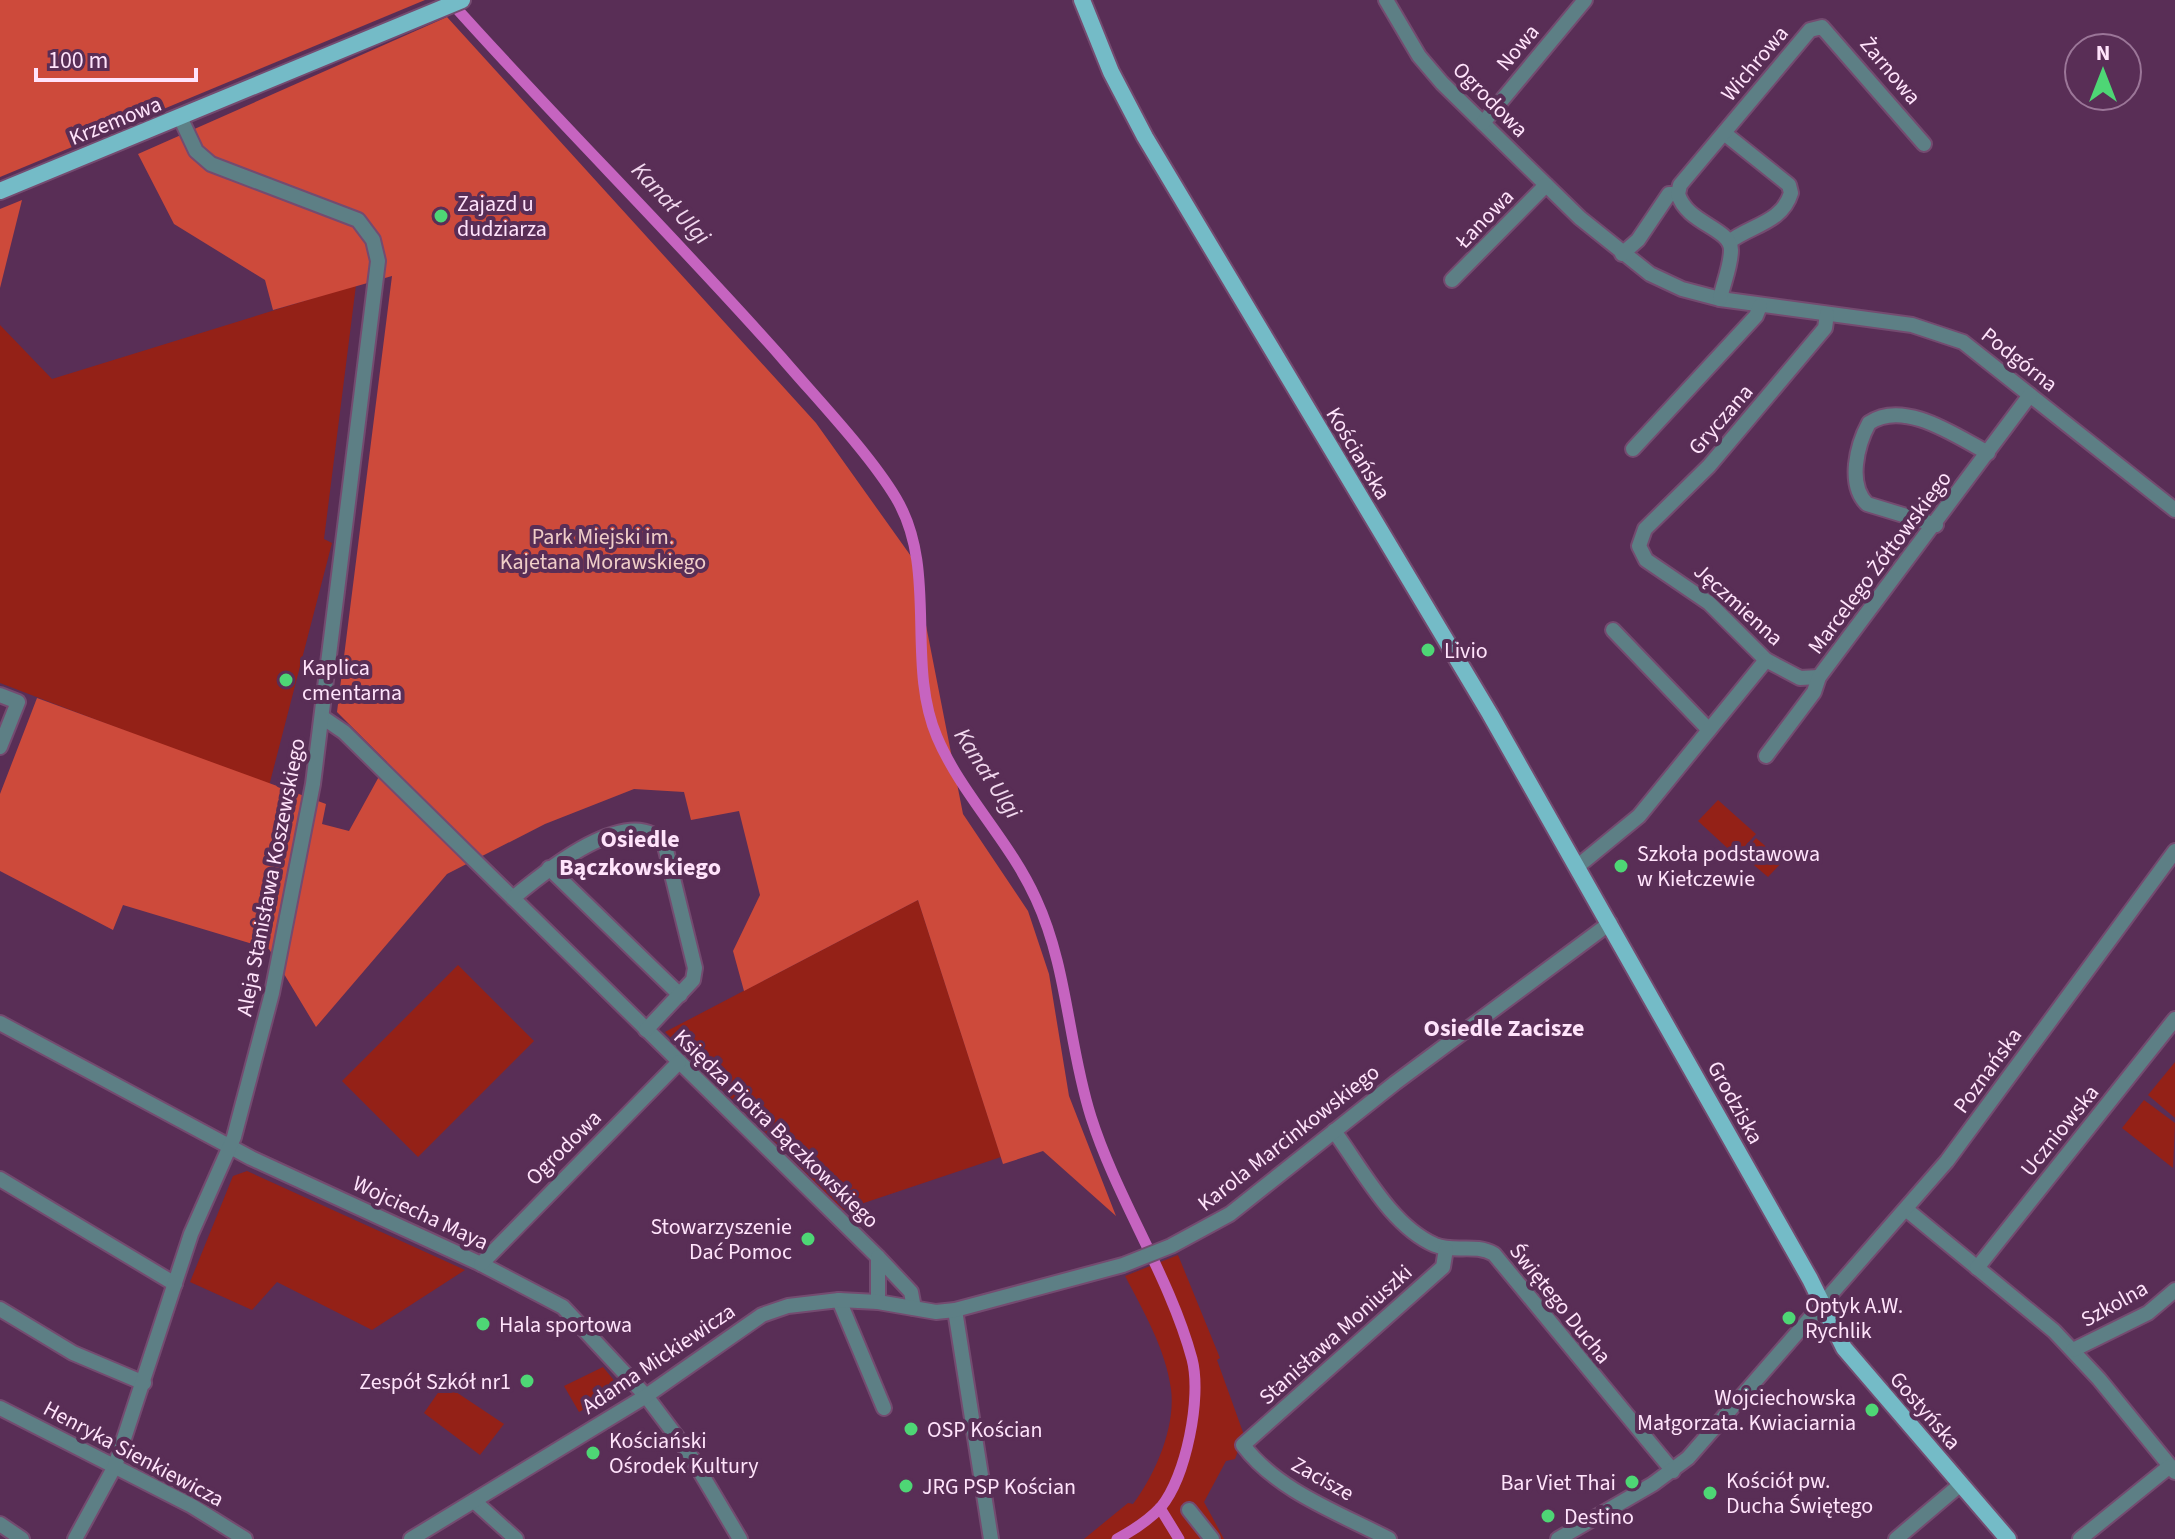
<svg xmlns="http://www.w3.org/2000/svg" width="2175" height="1539" font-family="'Source Sans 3',sans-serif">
  <rect width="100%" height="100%" fill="#592e56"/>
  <g fill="#942117">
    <polygon points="356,285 324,539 332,543 269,786 0,683 0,325 52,379"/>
    <polygon points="1718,800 1756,834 1736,856 1698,821"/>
    <polygon points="1756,838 1783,861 1768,877 1742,855"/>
    <polygon points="918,900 1001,1157 843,1210 665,1032"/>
    <polygon points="458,965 534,1041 418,1157 342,1081"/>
    <polygon points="2175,1062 2175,1118 2148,1095"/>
    <polygon points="2144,1100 2175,1123 2173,1168 2122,1128"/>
    <polygon points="247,1171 465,1270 372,1330 277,1282 252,1310 190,1282 233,1176"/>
    <path d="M1178,1255L1220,1358L1217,1360L1244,1435L1235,1459L1226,1461L1204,1502L1224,1539H1084L1128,1503L1133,1504C1155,1475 1176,1427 1171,1389C1166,1350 1143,1310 1125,1276Z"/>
    <polygon points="603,1367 621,1389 579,1412 564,1386"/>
    <polygon points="444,1384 504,1424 480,1455 424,1413"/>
  </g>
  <g fill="#cd4a3b">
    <polygon points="0,0 425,0 0,177"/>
    <polygon points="447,17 816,423 913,559 963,814 1028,911 1049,974 1069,1096 1116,1216 1043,1151 1003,1164 918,900 744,991 733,951 760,895 739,811 691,820 684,792 634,789 545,824 447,874 316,1027 269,949 123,905 113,930 0,871 0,794 37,698 326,804 322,824 349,831 387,762 337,712 392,276 273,310 265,280 174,224 138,154"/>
    <polygon points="22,200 0,288 0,209"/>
  </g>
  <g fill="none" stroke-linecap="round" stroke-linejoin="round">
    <g stroke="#c664c0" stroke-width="11">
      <path d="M449,0C558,122 674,236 782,358C817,399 869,453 896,498C939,570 905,662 937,737C961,794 1010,841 1036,899C1068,968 1068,1045 1091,1117C1117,1199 1170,1277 1192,1359C1202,1397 1186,1477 1161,1507C1150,1519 1132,1531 1117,1539"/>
      <polyline points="1160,1508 1179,1539"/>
    </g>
    <g stroke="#744b70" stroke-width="18">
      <g id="minor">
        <polyline points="1386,0 1419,56 1442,83 1580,218 1650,274 1682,289 1720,299 1912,325 1963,342 2175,510"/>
        <polyline points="1483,123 1585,0"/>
        <path d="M1724,133L1789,185L1791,193C1782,223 1751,225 1729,242"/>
        <polyline points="1622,254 1638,240 1669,194 1678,194"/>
        <polyline points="1452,280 1546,185"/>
        <path d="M1720,299C1723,284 1731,266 1731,250C1731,228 1687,224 1678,194L1680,185L1810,30L1822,27L1924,144"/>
        <polyline points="1633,449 1756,316 1760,306"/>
        <path d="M1936,525L1867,504C1847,484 1857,445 1869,423C1904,399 1956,436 1988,453"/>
        <polyline points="1613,630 1709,730"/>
        <polyline points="1819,677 1800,678 1766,660 1709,603 1646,560 1639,546 1645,529 1709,466 1825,328 1827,314"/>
        <polyline points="0,695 18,702 0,747"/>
        <polyline points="322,717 344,732 878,1257 911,1292 914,1308"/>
        <polyline points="1766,756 1814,692 1819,677 2030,395"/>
        <polyline points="1578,866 1639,816 1766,660"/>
        <polyline points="549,868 680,995"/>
        <path d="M513,898C543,873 632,799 665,846L695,968L693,980L646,1030"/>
        <polyline points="0,1023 251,1158 481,1264 563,1307 646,1396 689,1453 740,1539"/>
        <path d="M1334,1131C1362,1169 1391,1226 1435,1245C1455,1253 1475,1243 1494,1254L1673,1471"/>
        <polyline points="0,1179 175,1284"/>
        <polyline points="1907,1210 2054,1331 2099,1379 2175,1472"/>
        <polyline points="481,1264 679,1062"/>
        <polyline points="1977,1268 2175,1019"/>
        <polyline points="839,1300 884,1408"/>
        <polyline points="878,1302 878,1257"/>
        <polyline points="0,1309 73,1353 144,1383"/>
        <polyline points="955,1310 991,1539"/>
        <polyline points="2073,1350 2148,1313 2175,1290"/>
        <polyline points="0,1408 192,1506 245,1539"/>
        <polyline points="474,1501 516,1539"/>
        <polyline points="1189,1510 1212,1539"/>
        <polyline points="0,1524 22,1539"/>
        <polyline points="75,1539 115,1466 191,1234 234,1137 272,993 313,784 378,261 373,240 358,220 211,164 196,151 180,117"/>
        <polyline points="411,1539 646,1396 762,1315 788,1306 839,1300 878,1302 936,1312 955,1310 1123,1265 1171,1246 1230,1214 1395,1083 1610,923"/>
        <path d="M1389,1539C1339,1513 1277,1491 1243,1445L1443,1267L1446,1249"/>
        <polyline points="1558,1539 1653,1484 1688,1458 1947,1161 2175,851"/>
        <polyline points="1896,1539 1961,1484"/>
        <polyline points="2080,1539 2170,1466"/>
      </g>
    </g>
    <g stroke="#744b70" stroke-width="20">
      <g id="major">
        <polyline points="1082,0 1111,72 1145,137 1490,714 1810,1279 1844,1348 2008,1539"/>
        <polyline points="0,191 462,0"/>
      </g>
    </g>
    <use href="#minor" stroke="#5d7f85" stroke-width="14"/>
    <use href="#major" stroke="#74bbc7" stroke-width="16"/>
  </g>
  <g fill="#4ed675" stroke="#592e56" stroke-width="3">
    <circle cx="441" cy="216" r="8"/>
    <circle cx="1428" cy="650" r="8"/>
    <circle cx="286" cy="680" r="8"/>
    <circle cx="1621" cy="866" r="8"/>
    <circle cx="808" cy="1239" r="8"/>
    <circle cx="1789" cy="1318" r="8"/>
    <circle cx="483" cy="1324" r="8"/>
    <circle cx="527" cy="1381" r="8"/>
    <circle cx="1872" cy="1410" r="8"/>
    <circle cx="911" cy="1429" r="8"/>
    <circle cx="593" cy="1453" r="8"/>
    <circle cx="1632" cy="1482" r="8"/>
    <circle cx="906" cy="1486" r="8"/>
    <circle cx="1710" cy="1493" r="8"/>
    <circle cx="1548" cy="1516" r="8"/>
  </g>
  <g text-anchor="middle" stroke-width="8" stroke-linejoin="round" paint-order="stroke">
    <g font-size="22" fill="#ffe3fb" stroke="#592e56">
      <text transform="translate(1517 47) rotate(-50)" y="8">Nowa</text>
      <text transform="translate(1754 63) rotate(-50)" y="8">Wichrowa</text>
      <text transform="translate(1891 70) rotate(50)" y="8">Żarnowa</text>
      <text transform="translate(1491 99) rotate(45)" y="8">Ogrodowa</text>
      <text transform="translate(115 120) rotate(-22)" y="8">Krzemowa</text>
      <text transform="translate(1484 218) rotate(-46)" y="8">Łanowa</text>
      <text transform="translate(2020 359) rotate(38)" y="8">Podgórna</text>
      <text transform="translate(1720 419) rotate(-49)" y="8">Gryczana</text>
      <text transform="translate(1359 453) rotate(59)" y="8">Kościańska</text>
      <text transform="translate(1879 562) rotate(-53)" y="8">Marcelego Żółtowskiego</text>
      <text transform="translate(1739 604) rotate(42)" y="8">Jęczmienna</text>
      <text transform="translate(270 877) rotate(-79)" y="8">Aleja Stanisława Koszewskiego</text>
      <text transform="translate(1987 1070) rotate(-54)" y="8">Poznańska</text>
      <text transform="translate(1736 1102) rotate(61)" y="8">Grodziska</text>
      <text transform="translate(777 1128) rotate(44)" y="8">Księdza Piotra Bączkowskiego</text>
      <text transform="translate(2059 1130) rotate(-51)" y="8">Uczniowska</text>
      <text transform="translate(1288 1137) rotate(-38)" y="8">Karola Marcinkowskiego</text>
      <text transform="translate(563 1147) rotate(-45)" y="8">Ogrodowa</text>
      <text transform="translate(421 1212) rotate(25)" y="8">Wojciecha Maya</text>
      <text transform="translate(1561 1303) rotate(51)" y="8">Świętego Ducha</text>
      <text transform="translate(2114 1303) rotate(-29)" y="8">Szkolna</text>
      <text transform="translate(1335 1334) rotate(-42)" y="8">Stanisława Moniuszki</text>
      <text transform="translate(658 1358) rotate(-34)" y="8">Adama Mickiewicza</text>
      <text transform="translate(1926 1410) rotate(49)" y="8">Gostyńska</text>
      <text transform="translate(134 1453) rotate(28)" y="8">Henryka Sienkiewicza</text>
      <text transform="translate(1323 1478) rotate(29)" y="8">Zacisze</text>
    </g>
    <g font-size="22" fill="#ffe3fb" stroke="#592e56" text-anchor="start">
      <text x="457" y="211">Zajazd u<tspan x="457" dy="25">dudziarza</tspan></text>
      <text x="1444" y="658">Livio</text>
      <text x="302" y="675">Kaplica<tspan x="302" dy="25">cmentarna</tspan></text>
      <text x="1637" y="861">Szkoła podstawowa<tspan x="1637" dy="25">w Kiełczewie</tspan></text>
      <text x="792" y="1234" text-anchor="end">Stowarzyszenie<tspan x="792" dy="25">Dać Pomoc</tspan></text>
      <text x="1805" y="1313">Optyk A.W.<tspan x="1805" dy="25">Rychlik</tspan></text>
      <text x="499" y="1332">Hala sportowa</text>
      <text x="511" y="1389" text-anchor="end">Zespół Szkół nr1</text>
      <text x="1856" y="1405" text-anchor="end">Wojciechowska<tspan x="1856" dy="25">Małgorzata. Kwiaciarnia</tspan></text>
      <text x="927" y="1437">OSP Kościan</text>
      <text x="609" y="1448">Kościański<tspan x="609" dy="25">Ośrodek Kultury</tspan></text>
      <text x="1726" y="1488">Kościół pw.<tspan x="1726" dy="25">Ducha Świętego</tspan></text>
      <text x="1616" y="1490" text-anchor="end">Bar Viet Thai</text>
      <text x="922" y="1494">JRG PSP Kościan</text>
      <text x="1564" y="1524">Destino</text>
    </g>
    <g font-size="22" fill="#f0cec8" stroke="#592e56">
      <text x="603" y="544">Park Miejski im.<tspan x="603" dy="25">Kajetana Morawskiego</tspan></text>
    </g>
    <g font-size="24" font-style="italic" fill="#f1d8ee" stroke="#592e56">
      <text transform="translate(671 203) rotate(47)" y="8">Kanał Ulgi</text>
      <text transform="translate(988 773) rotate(57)" y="8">Kanał Ulgi</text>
    </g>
    <g font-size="24" font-weight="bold" fill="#ffe3fb" stroke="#592e56">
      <text x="640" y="847">Osiedle<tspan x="640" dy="28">Bączkowskiego</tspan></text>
      <text x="1504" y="1036">Osiedle Zacisze</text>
    </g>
  </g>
  <g transform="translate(2103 72)"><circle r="38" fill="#592e56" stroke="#9b7698" stroke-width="2"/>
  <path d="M0-6L14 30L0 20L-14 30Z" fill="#4ed675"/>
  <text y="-12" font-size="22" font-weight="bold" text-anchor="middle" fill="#ffe3fb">N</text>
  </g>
  <path d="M36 68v12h160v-12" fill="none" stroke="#ffe3fb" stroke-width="4"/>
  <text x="48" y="68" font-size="24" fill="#ffe3fb" stroke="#592e56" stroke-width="6" paint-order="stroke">100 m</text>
</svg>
